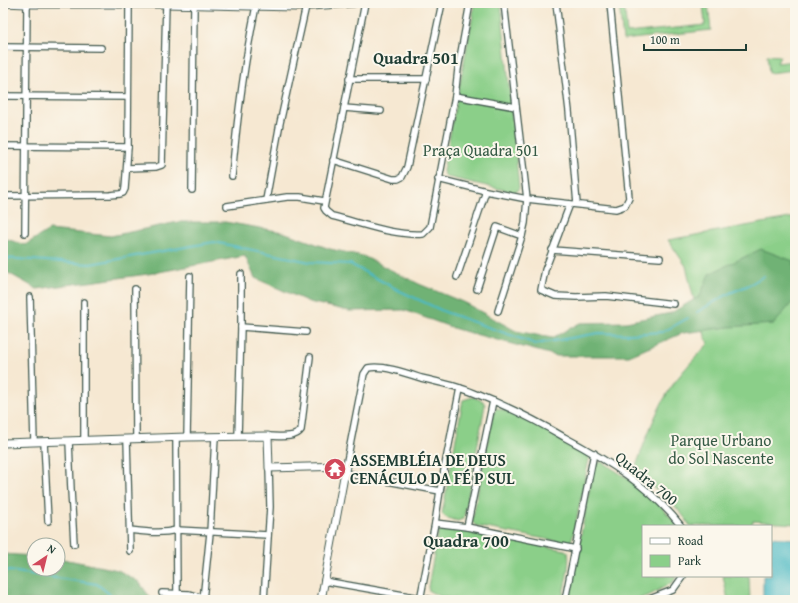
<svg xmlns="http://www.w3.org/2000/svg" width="798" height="603" font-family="'Gentium Book Plus',serif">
  <rect width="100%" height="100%" fill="#fbf7ec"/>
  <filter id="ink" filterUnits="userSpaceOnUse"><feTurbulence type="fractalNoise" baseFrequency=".025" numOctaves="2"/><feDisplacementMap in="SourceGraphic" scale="8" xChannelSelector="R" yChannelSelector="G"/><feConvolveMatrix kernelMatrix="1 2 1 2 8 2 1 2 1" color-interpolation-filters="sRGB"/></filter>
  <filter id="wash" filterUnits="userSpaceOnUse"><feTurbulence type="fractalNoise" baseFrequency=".012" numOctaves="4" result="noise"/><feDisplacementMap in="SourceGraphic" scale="16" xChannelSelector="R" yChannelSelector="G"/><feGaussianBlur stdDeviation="0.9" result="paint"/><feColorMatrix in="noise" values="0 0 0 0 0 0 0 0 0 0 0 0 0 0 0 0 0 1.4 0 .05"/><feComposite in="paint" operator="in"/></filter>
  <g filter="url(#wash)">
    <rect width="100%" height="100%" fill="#f6e8d2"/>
    <g fill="#8bcf89" stroke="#55865e">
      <polygon points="474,3 501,3 519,188 517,191 513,192 447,177 444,174 443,171 473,15"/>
      <polygon points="619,3 624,3 627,33 705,25 703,3 708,3 711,30 623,40"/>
      <polygon points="767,55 780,56 777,63 795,61 795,70 769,73"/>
      <path d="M795,217V524L753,521L751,526H690C677,503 654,488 634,472C645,441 657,405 677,379C686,367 698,355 708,344L696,309L686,266L668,240Z"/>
      <polygon points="473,397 483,401 485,405 464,518 458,521 447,518 442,514 463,400"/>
      <polygon points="496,408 507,411 583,449 588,454 589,459 574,532 571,541 567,543 476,526 472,522 492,419"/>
      <polygon points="602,462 627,478 659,504 678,526 643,526 643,576 677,576 673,582 650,595 635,600 569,600 594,464"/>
      <path d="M447,527L565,550L568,552C571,564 564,587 562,600H459L439,596L429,591L428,587L438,532Z"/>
      <polygon points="723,576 749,576 750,600 728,600"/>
    </g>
    <g fill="#70b275" stroke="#487854">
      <polygon points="178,222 225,222 283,232 330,249 363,256 419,284 465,303 516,331 552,338 580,323 626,322 671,313 700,296 709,274 761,249 793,261 795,277 795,299 774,324 729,327 683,333 629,356 557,356 456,329 404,310 349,311 309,302 255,278 245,256 148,274 37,289 3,270 3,238 25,245 49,230 111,236"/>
      <polygon points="3,554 34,556 34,569 58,569 58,558 118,570 139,582 152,600 3,600"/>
    </g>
    <polygon fill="#4bb9c4" stroke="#357b7c" points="772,537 795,539 795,600 763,600 763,576 771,576 771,538"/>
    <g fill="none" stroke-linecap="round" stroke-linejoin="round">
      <g stroke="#4bb9c4" stroke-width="2">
        <polyline points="3,258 90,264 214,242 310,262 350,264 400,291 445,312 536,344 599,333 630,334 663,332 688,318"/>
        <polyline points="697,312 730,293 749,285 764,276"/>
        <polyline points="3,570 97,584 117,600"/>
      </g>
    </g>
  </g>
  <g filter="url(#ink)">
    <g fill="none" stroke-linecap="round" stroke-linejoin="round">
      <g stroke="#3f574c" stroke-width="8">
        <g id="minor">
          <path d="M365,3L324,208L326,211L332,216C361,223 393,236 423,234L430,227L455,96L458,69L470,3"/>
          <polyline points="556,3 569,111 577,204"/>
          <polyline points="3,47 101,48"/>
          <polyline points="349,79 426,79"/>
          <polyline points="3,96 128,97"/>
          <polyline points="455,96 516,107"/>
          <polyline points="344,108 381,111"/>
          <polyline points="3,146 128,147"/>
          <polyline points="333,160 393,179 398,179 402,177 407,167 442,3"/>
          <polyline points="127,168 156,167 162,165 166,3"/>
          <path d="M232,176C237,119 244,63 256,6L255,3"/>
          <polyline points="438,179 486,191 527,199 616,209 625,206 629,198 610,3"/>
          <polyline points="192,190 194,4"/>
          <polyline points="3,196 110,195 120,194 123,193 125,189 128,147 129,3"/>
          <polyline points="266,200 280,123 306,6"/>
          <polyline points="570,204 545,270 541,290 555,296 576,297 606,296 674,304"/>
          <polyline points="227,206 287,197 300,197 324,201"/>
          <polyline points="25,233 27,4"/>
          <polyline points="552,250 660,258"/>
          <polyline points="457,277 486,191"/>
          <polyline points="135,289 136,439"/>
          <polyline points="477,289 497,227 522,236"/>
          <polyline points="30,297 34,442"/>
          <polyline points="84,302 84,440"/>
          <polyline points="498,311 522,236 525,223 527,199 504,3"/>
          <polyline points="241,327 306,332"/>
          <polyline points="238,436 241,327 241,274"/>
          <path d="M268,436C278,436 295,439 301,430L310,357"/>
          <polyline points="187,437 190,276"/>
          <polyline points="176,438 177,594"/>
          <polyline points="127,439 130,551"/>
          <polyline points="69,441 71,490 74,544"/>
          <polyline points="44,442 48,521"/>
          <path d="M346,466L364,374L368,368C383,365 406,373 421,378C439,382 457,386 474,393C505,405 535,420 564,437C607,460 651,487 681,526"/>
          <polyline points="345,473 440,491"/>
          <polyline points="435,523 467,527 576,549"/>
          <polyline points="467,527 493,401"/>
          <path d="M130,530C147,532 160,534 177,530L268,535"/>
          <polyline points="324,581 432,600"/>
          <polyline points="162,593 189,594 203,598"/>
          <polyline points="203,600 210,533 215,437"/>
          <polyline points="264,600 270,507 269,468"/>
          <polyline points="420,600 435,523 440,491 460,388"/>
          <polyline points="565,600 594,453"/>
          <polyline points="647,600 673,590 683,576"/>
        </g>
      </g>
      <g stroke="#3f574c" stroke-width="9">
        <g id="tertiary">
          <polyline points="3,3 27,4 166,4 296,7 354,3"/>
          <polyline points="3,443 187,437 268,436 269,468 346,466 321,600"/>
        </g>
      </g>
      <use href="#minor" stroke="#fff" stroke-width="5.5"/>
      <use href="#tertiary" stroke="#fff" stroke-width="7"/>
    </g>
  </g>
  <defs>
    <g id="temple-disc" transform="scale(1.15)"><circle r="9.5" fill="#d1495b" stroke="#fbf7ec"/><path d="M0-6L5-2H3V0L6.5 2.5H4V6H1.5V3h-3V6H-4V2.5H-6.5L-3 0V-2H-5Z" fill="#fff"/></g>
  </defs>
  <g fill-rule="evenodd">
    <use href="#temple-disc" x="335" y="469"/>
  </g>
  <g text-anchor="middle" stroke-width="4" stroke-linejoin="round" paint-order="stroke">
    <g font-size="16" fill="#355a45" stroke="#fbf7ec">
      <text x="481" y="156">Praça Quadra 501</text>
      <text x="721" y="446">Parque Urbano<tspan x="721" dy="18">do Sol Nascente</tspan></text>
    </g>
    <g font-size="16" font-weight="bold" fill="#1f3d34" stroke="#fbf7ec" text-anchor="start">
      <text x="350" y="466">ASSEMBLÉIA DE DEUS<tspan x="350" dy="18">CENÁCULO DA FÉ P SUL</tspan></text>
    </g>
    <g font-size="16" fill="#1f3d34" stroke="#fbf7ec">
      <text transform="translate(647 478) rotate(39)" y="6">Quadra 700</text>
    </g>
    <g font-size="17" font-weight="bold" fill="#1f3d34" stroke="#fbf7ec">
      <text x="416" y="64">Quadra 501</text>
      <text x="466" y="547">Quadra 700</text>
    </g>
  </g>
  <rect width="798" height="603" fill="none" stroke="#fbf7ec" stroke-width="16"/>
  <rect x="642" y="525" width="130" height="52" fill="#fbf7ec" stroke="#a3ada2"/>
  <rect x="650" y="538" width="20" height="6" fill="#ffffff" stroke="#a3ada2"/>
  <text x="678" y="545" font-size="12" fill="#1f3d34">Road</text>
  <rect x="650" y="555" width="20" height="12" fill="#8bcf89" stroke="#a3ada2"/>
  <text x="678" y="565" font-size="12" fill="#1f3d34">Park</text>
  <g transform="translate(46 557) rotate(35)"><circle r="19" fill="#fbf7ec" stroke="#a3ada2"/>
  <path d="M0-3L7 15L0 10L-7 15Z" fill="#d1495b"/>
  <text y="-6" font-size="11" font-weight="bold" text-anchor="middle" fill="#1f3d34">N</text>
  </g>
  <path d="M644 44v6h102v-6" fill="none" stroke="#1f3d34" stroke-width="2"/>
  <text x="650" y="44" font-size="12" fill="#1f3d34" stroke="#fbf7ec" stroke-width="3" paint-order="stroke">100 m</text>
</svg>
